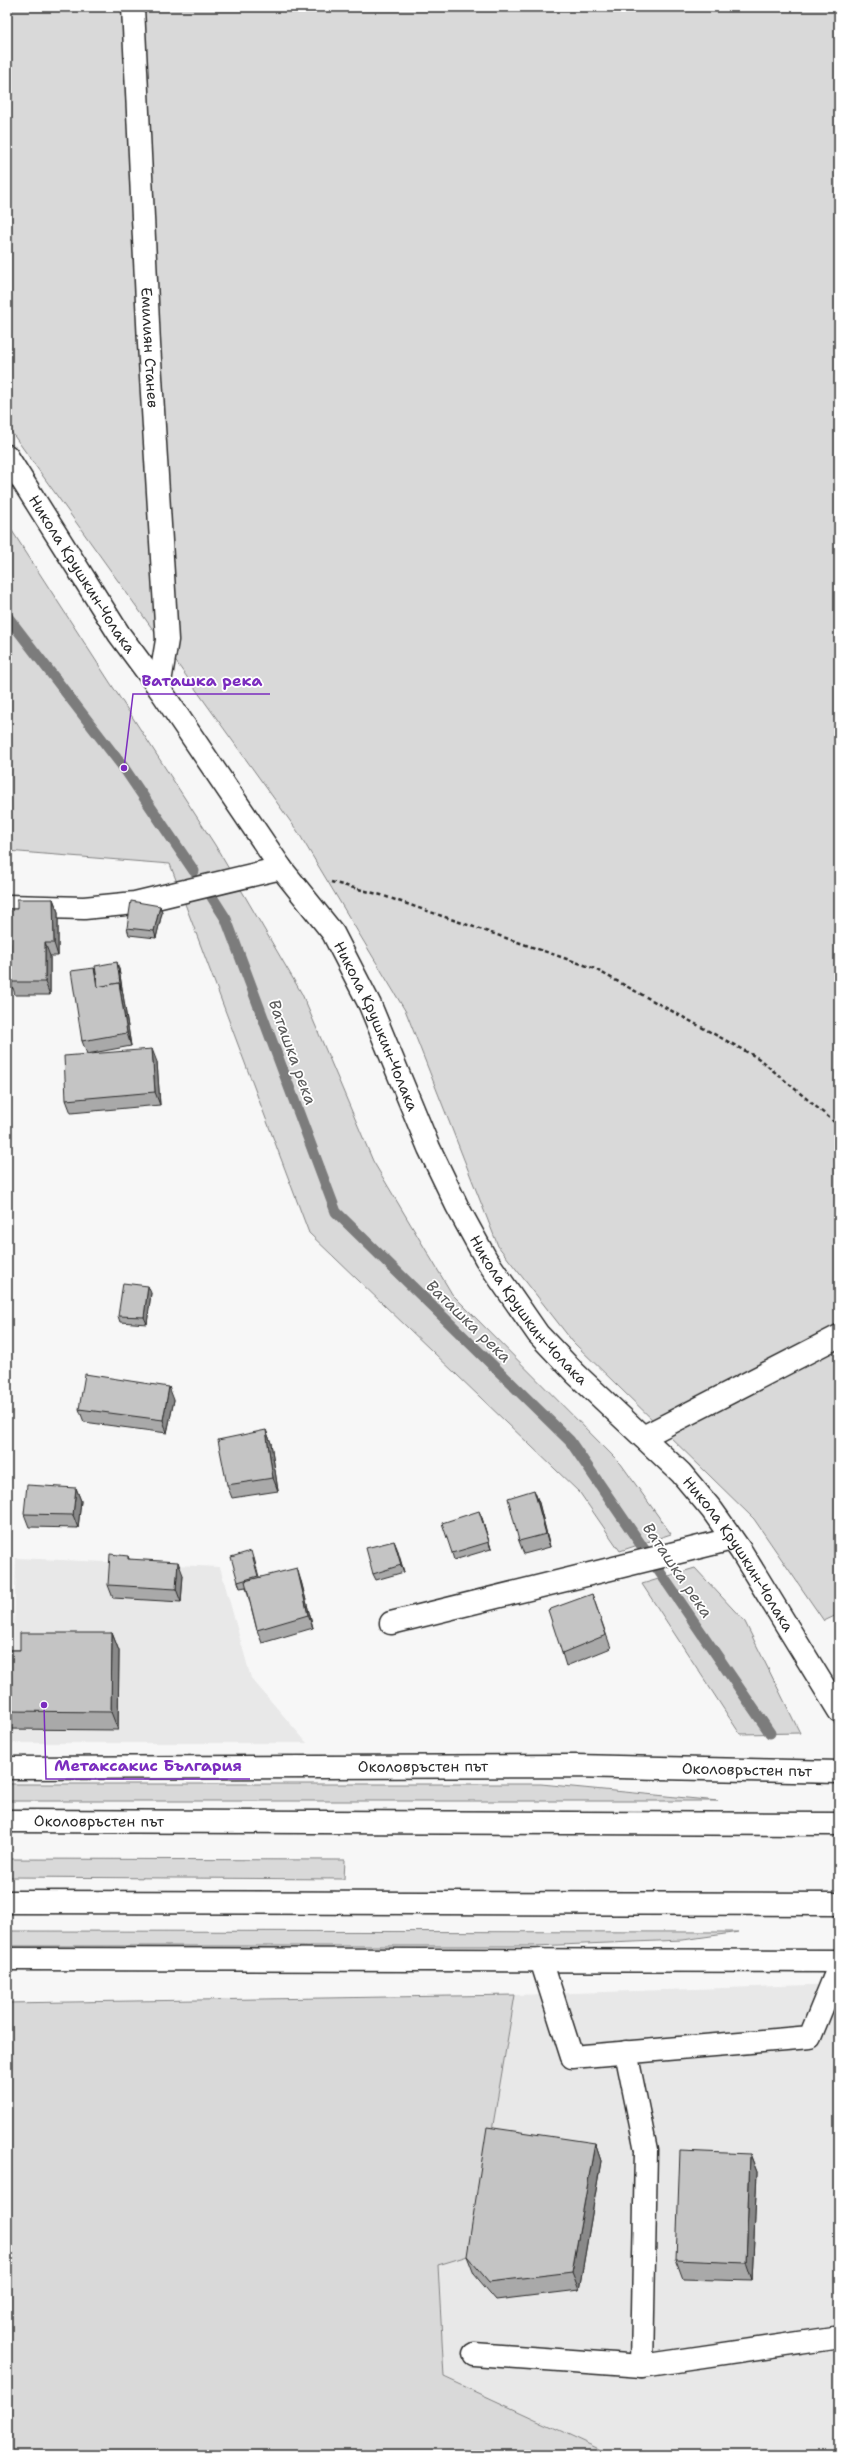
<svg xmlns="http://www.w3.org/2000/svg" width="846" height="2462" font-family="'Shantell Sans',sans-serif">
  <rect width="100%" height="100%" fill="#f7f7f7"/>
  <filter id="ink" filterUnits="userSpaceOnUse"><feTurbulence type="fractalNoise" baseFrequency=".025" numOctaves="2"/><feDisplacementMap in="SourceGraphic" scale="8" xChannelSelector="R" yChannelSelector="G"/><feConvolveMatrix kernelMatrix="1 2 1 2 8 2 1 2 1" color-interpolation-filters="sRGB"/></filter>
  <g filter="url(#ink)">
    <g fill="#e8e8e8">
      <polygon points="16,1558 220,1567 251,1678 307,1743 7,1743 7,1666 13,1665"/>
      <polygon points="839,1984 839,2455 613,2455 444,2377 438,2265 471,2254 515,1995"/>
    </g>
    <g fill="#d9d9d9" stroke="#828282">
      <polygon points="7,7 839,7 839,1614 824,1621 754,1519 573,1342 498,1246 406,1012 298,832 7,426"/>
      <polygon points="7,523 215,845 302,994 373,1161 452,1294 621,1464 671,1534 620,1551 580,1493 309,1233 170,864 7,851"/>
      <polygon points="695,1568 745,1622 800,1733 740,1734 642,1584"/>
      <polygon points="7,1784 541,1784 718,1801 7,1801"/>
      <polygon points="7,1859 345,1860 344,1879 7,1877"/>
      <polygon points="7,1931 739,1932 683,1940 534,1946 7,1946"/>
      <polygon points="515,1995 471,2255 438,2265 444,2377 613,2455 7,2455 7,2003"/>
    </g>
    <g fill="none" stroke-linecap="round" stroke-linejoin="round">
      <g stroke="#7b7b7b" stroke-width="11">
        <polyline points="7,616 124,768 194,871"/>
        <polyline points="212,897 226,919 336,1212 570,1441 770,1733"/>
      </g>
      <g stroke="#2b2b2b" stroke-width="25">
        <g id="minor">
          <path id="s1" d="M133,7L149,344L167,640L159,688"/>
          <path id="s2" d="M7,456L119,634L159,688L281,868L333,933L370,1005L429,1148L457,1206L486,1259L538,1334L576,1374L681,1473L712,1510L741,1551L839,1711"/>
          <polyline points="7,906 84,908 135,903 281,868"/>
          <polyline points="643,1437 839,1336"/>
          <polyline points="391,1623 732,1539"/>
          <path id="s3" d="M7,1768L575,1766L839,1772"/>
          <polyline points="7,1959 839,1961"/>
          <polyline points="541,1960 572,2057 810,2037 839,1966"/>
          <polyline points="626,2052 646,2150 642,2366"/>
          <polyline points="474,2354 642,2366 833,2338"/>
        </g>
      </g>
      <g stroke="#2b2b2b" stroke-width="25">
        <g id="highway">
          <path id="s4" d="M7,1821L839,1824"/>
          <polyline points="7,1902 839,1904"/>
        </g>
      </g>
      <polyline stroke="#2b2b2b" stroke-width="2.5" stroke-dasharray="4 3" stroke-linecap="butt" points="331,882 381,895 593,968 758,1058 839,1126"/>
      <use href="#minor" stroke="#fff" stroke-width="22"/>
      <use href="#highway" stroke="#fff" stroke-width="22"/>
    </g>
    <g fill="#a9a9a9" stroke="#2b2b2b">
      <polygon points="53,899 58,912 58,956 50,956 50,995 15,995 13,988 7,988 7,909 17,909"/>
      <polygon points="160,906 162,913 156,938 129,935 127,928"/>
      <polygon points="94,968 96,974 119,969 131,1046 87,1054 82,1041"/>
      <polygon points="157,1062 160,1105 71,1113 66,1100"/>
      <polygon points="151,1293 147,1324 120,1322 118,1316"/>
      <polygon points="174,1400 167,1433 84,1422 79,1409"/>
      <polygon points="266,1430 271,1443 278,1491 232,1498 227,1485"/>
      <polygon points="76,1488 81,1501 78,1528 29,1527 24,1514"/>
      <polygon points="534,1490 539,1503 550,1547 524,1554 519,1541"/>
      <polygon points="482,1518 491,1549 454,1560 452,1553"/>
      <polygon points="394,1541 404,1572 376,1580 373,1574"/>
      <polygon points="128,1556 129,1559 183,1575 181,1602 113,1598 108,1585"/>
      <polygon points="254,1558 259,1577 301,1581 313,1628 262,1643 257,1630 246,1587 240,1588 238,1582"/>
      <polygon points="592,1594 611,1648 566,1666 562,1653"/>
      <polygon points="112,1633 119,1651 118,1730 7,1729 7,1650 20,1650"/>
      <polygon points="595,2143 601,2161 579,2290 496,2300 474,2274 467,2256"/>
      <polygon points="750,2154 757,2172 752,2281 683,2279 676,2260"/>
    </g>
    <g fill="#898989" stroke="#2b2b2b">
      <polygon points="53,899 58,912 58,956 54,943"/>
      <polygon points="160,906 162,913 156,938 154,931"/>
      <polygon points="45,943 50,956 50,995 45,982"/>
      <polygon points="117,962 119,969 131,1046 127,1033 119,983"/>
      <polygon points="94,968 98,981 100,993 97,987"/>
      <polygon points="152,1049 157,1062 160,1105 155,1092"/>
      <polygon points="148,1286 151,1293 147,1324 144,1317"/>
      <polygon points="169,1387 174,1400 167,1433 163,1420"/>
      <polygon points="266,1430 271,1443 278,1491 273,1478"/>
      <polygon points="76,1488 81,1501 78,1528 73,1515"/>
      <polygon points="534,1490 539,1503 550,1547 546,1534"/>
      <polygon points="479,1511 482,1518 491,1549 489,1542"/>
      <polygon points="394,1541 397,1548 404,1572 401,1565"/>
      <polygon points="178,1562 183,1575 181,1602 176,1589"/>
      <polygon points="297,1568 301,1581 313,1628 308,1615"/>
      <polygon points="112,1633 119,1651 118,1730 111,1712"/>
      <polygon points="595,2143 601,2161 579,2290 572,2272"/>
      <polygon points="750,2154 757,2172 752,2281 746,2263"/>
    </g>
    <g fill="#c4c4c4" stroke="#2b2b2b">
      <polygon points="17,899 53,899 54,943 45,943 45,982 11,982 10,943 7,943 7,909 17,909"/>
      <polygon points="131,901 160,906 154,931 127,928"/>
      <polygon points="10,949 11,981 7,981 7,950"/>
      <polygon points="117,962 121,990 119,983 98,987 95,966"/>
      <polygon points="94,968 97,987 119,983 127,1033 82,1041 71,971"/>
      <polygon points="152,1049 155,1092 66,1100 64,1056"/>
      <polygon points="123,1283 148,1286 144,1317 118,1316"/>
      <polygon points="85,1374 169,1387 163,1420 79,1409"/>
      <polygon points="266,1430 273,1478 227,1485 218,1440"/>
      <polygon points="27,1485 76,1488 73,1515 24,1514"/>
      <polygon points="534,1490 546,1534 519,1541 508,1498"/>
      <polygon points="479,1511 489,1542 452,1553 442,1523"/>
      <polygon points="394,1541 401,1565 373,1574 366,1548"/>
      <polygon points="251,1551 258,1576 238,1582 231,1557"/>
      <polygon points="110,1554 128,1556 128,1559 178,1562 176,1589 108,1585"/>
      <polygon points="297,1568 308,1615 257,1630 245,1581"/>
      <polygon points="592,1594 606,1635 562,1653 548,1610"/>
      <polygon points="20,1633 112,1633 111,1712 7,1711 7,1650 20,1650"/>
      <polygon points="487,2127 595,2143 572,2272 489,2282 467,2256"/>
      <polygon points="680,2151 750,2154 746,2263 676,2260"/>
    </g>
  </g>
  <g text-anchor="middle" stroke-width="3.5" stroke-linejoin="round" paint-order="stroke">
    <g font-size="15" fill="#2b2b2b" stroke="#fff">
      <text dy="5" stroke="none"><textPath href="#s1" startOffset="341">Емилиян Станев</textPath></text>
      <text dy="5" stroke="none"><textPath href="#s2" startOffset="140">Никола Крушкин-Чолака</textPath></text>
      <text dy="5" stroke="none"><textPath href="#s2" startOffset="681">Никола Крушкин-Чолака</textPath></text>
      <text dy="5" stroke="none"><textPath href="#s2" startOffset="1005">Никола Крушкин-Чолака</textPath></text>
      <text dy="5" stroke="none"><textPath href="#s2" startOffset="1329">Никола Крушкин-Чолака</textPath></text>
      <text dy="5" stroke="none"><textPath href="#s3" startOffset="416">Околовръстен път</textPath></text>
      <text dy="5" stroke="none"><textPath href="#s3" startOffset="740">Околовръстен път</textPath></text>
      <text dy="5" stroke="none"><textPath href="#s4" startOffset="92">Околовръстен път</textPath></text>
    </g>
    <g font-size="16" font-style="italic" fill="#5a5a5a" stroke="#fff">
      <text transform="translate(293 1052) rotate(70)" y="6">Ваташка река</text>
      <text transform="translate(469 1321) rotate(44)" y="6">Ваташка река</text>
      <text transform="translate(678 1570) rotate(56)" y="6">Ваташка река</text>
    </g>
  </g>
  <path fill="none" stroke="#7b2cbf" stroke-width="1.5" d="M124 768L133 694H270M44 1705L46 1779H250"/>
  <g fill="#7b2cbf" stroke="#fff" stroke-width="1.5">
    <circle cx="124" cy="768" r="4"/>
    <circle cx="44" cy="1705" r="4"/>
  </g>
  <g font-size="16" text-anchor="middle" font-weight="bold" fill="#7b2cbf" stroke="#fff" stroke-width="3.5" stroke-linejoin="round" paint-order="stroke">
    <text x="202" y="686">Ваташка река</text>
    <text x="148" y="1771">Метаксакис България</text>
  </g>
  <rect width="846" height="2462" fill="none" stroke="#fff" stroke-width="24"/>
  <rect x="12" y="12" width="822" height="2438" fill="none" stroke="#2b2b2b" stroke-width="1.5" filter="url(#ink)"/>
</svg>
